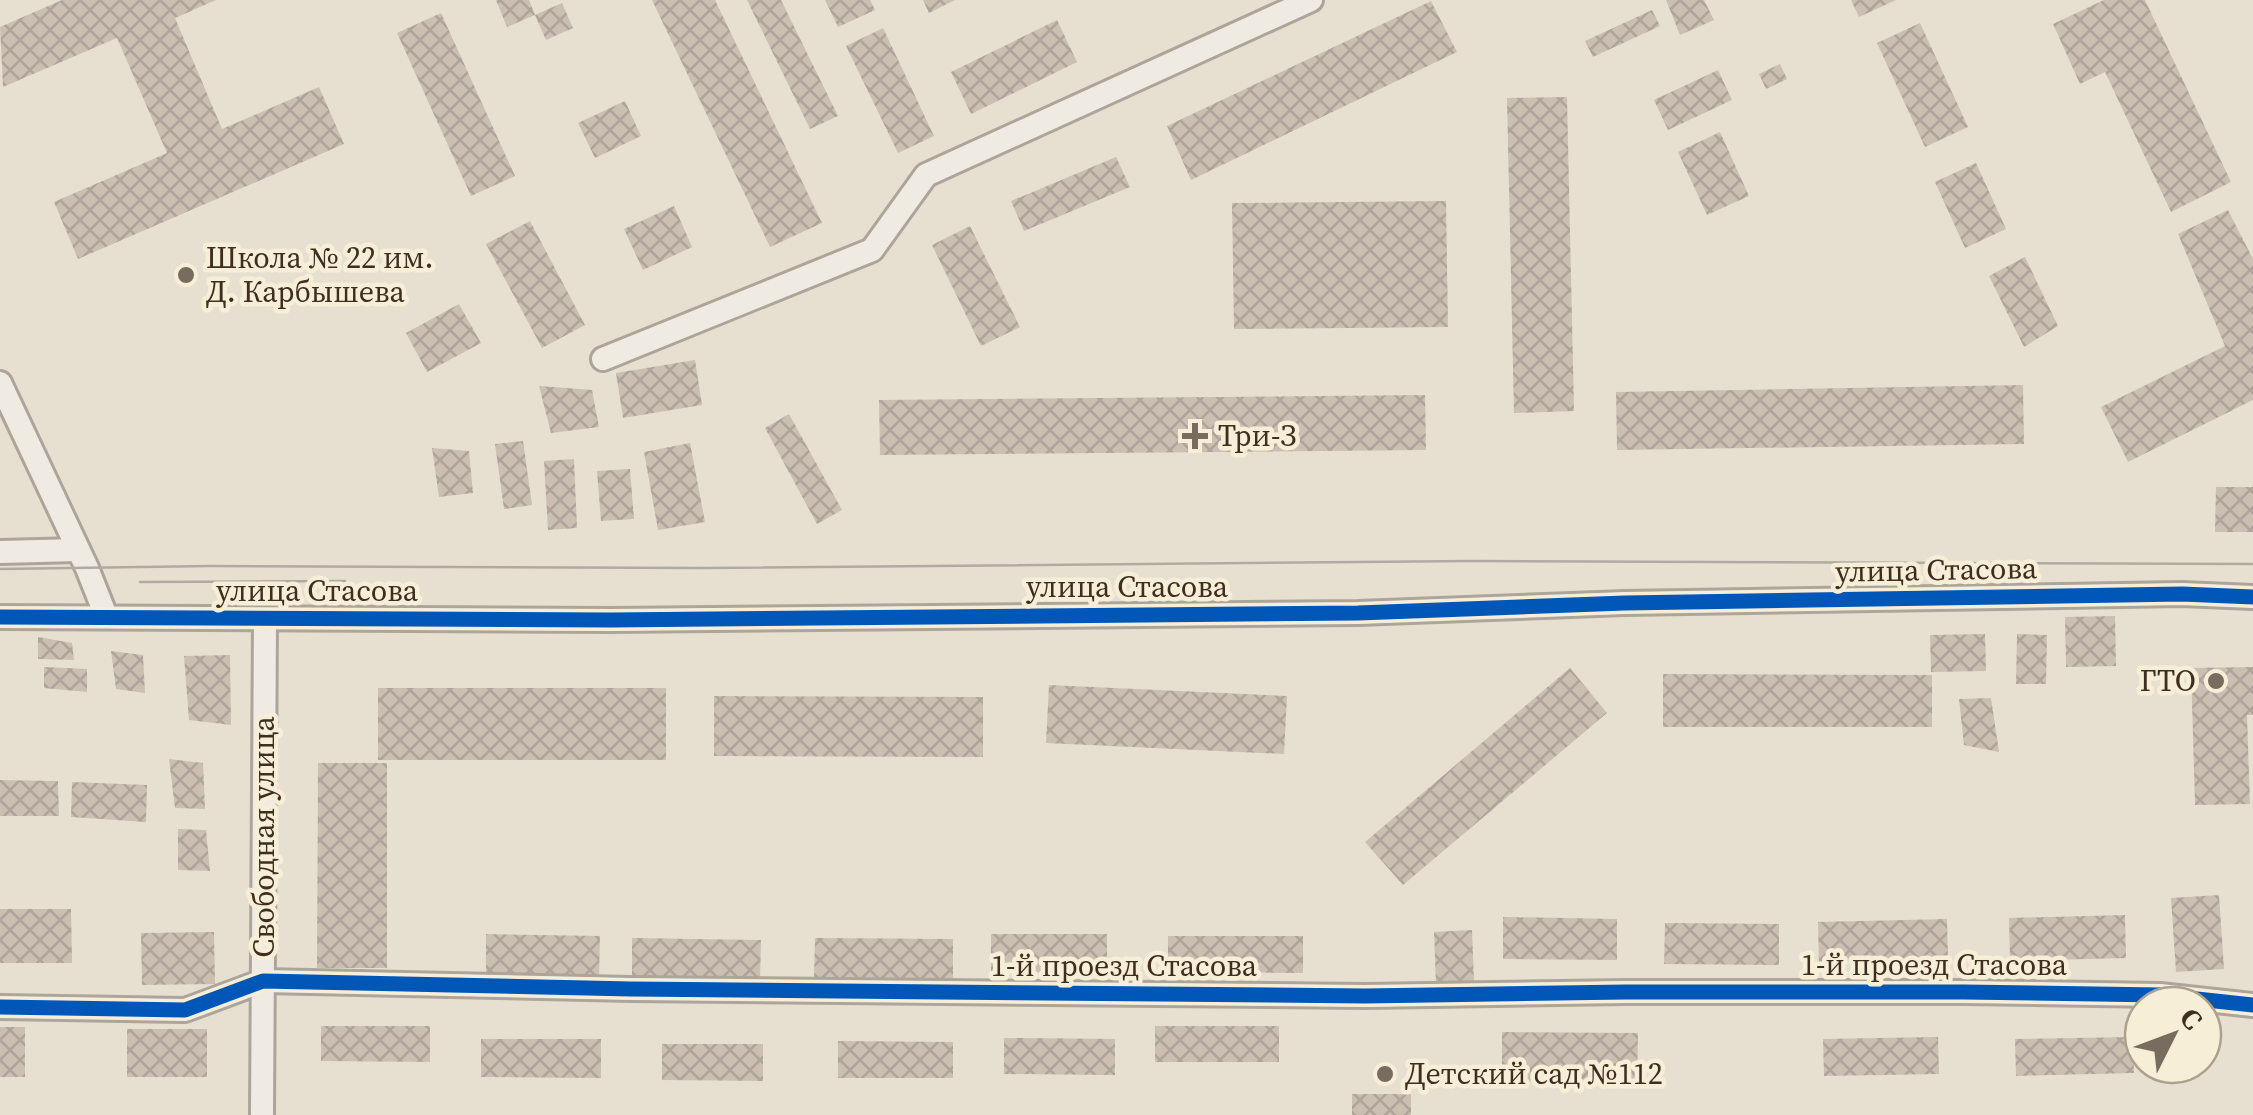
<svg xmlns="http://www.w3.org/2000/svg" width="2253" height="1115" font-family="'Source Serif 4',serif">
  <defs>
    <pattern id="building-cross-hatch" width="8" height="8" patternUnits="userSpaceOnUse" patternTransform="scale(2.5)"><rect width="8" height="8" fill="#cbbfb2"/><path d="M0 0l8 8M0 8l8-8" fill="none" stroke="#afa499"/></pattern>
  </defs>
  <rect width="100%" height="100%" fill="#e7e0d1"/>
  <g fill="url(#building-cross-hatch)">
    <polygon points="62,0 216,0 175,18 222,129 319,87 344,144 78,259 54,202 167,153 117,38 3,87 0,27"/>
    <polygon points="496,0 529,0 535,15 507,27"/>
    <polygon points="652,0 715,0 822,223 770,247"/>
    <polygon points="747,0 781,0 838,116 810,129"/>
    <polygon points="825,0 870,0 875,10 838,27"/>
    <polygon points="923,0 955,0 929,13"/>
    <polygon points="1666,0 1704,0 1714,20 1680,35"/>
    <polygon points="1851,0 1896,0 1859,17"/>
    <polygon points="2104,0 2145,0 2231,182 2171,212 2105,72 2080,84 2053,24"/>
    <polygon points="1431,1 1457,52 1191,180 1167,126"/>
    <polygon points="562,3 573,28 546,40 535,15"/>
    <polygon points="1652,10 1660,26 1593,57 1585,41"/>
    <polygon points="441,13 515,176 471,196 397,33"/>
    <polygon points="1057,20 1077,62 971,114 951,72"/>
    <polygon points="1920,23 1968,127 1925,147 1877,43"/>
    <polygon points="883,28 934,136 898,153 846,46"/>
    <polygon points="1780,64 1787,79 1766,89 1759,74"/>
    <polygon points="1718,70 1732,100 1668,130 1654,100"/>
    <polygon points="1567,97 1574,411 1514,413 1507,98"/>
    <polygon points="625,101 641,136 595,158 578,123"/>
    <polygon points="1720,132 1749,196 1707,215 1678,152"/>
    <polygon points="1116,157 1130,187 1024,231 1011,201"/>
    <polygon points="1976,163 2006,229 1965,248 1935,182"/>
    <polygon points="1446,201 1448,327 1234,329 1232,203"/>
    <polygon points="674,206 692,247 643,270 624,229"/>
    <polygon points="2228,210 2253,259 2253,400 2128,462 2101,407 2225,346 2178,234"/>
    <polygon points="530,221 585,325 542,348 486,244"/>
    <polygon points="970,226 1020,327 981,346 932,245"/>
    <polygon points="2025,257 2058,326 2024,347 1989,276"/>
    <polygon points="459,304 481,343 427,372 406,333"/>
    <polygon points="695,360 702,405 623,418 616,373"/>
    <polygon points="2023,385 2024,444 1617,450 1616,392"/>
    <polygon points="539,386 592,390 599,427 551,433"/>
    <polygon points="1425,395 1426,450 880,455 879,400"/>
    <polygon points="789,414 842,510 817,524 765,428"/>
    <polygon points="523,441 532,505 504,509 495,444"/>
    <polygon points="690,443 705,522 658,530 644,452"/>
    <polygon points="432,448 469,451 473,493 439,497"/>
    <polygon points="574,459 577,528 548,530 544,461"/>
    <polygon points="630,469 634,519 601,521 597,471"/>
    <polygon points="2216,487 2253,487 2253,532 2215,532"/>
    <polygon points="2115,616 2116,666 2066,667 2065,617"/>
    <polygon points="1985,634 1986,671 1931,672 1930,635"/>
    <polygon points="2017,634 2047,635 2046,684 2016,684"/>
    <polygon points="38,637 72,643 74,660 38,659"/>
    <polygon points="111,651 143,655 145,693 116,689"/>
    <polygon points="230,655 231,725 189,720 184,656"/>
    <polygon points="44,667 87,669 87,692 44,688"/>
    <polygon points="2253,667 2253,715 2247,715 2250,804 2195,805 2191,668"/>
    <polygon points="1570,668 1607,713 1403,885 1365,842"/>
    <polygon points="1663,674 1932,675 1932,727 1663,727"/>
    <polygon points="1049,685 1287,696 1284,754 1046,743"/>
    <rect x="378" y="688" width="288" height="72"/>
    <polygon points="714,696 983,697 983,757 714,756"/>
    <polygon points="1991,698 1999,752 1964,745 1959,699"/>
    <polygon points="169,759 203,763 205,809 175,808"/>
    <polygon points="318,763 387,763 387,968 317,968"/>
    <polygon points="0,780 58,781 59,816 0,816"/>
    <polygon points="72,782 147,785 146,822 71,817"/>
    <polygon points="178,829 206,830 210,871 178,870"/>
    <polygon points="2219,895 2224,969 2176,972 2171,898"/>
    <polygon points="0,909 71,909 72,963 0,963"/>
    <polygon points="2125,915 2126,958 2010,961 2009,918"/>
    <polygon points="1503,917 1617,919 1617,960 1503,959"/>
    <polygon points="1947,919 1948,960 1819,962 1818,922"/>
    <polygon points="1665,923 1779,924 1779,965 1664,964"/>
    <polygon points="1472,930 1474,983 1436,985 1434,932"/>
    <polygon points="214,932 215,984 142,985 141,933"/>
    <polygon points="486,934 600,936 599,981 486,979"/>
    <polygon points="991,934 1107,934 1107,973 991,972"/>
    <polygon points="1168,936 1303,936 1303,973 1168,972"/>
    <polygon points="632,938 761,940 760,984 632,982"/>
    <polygon points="815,938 953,939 953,979 814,978"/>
    <polygon points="321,1026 430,1026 430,1062 321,1061"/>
    <rect x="1155" y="1026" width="124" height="36"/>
    <rect x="0" y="1027" width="25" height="50"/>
    <rect x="127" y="1029" width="80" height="48"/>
    <polygon points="1502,1032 1638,1033 1637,1083 1502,1081"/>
    <polygon points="1938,1037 1939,1074 1824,1076 1823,1039"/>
    <polygon points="2133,1037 2134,1073 2016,1076 2015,1039"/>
    <polygon points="1004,1038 1115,1039 1115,1075 1004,1074"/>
    <polygon points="481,1039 601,1039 601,1078 481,1077"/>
    <polygon points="838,1041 953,1042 953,1078 838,1078"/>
    <polygon points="662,1044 763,1044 763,1081 662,1080"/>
    <rect x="1352" y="1094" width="59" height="21"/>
  </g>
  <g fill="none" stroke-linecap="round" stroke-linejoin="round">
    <g stroke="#ada599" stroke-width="28">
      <g id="street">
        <polyline points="603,359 872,250 926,175 1311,0"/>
        <polyline points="0,383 87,568 106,616"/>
        <polyline points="0,552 78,550"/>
        <polyline points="0,617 611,620 1358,613 1625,603 2182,594 2253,597"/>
        <polyline points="0,1007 185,1010 263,981 631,989 1365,996 1626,992 1964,992 2160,995 2253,1005"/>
        <polyline points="262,1115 265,619"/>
      </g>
    </g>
    <use href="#street" stroke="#efebe3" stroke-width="22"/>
    <g stroke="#afaaa2" stroke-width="2.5">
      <polyline points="0,569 211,566 703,568 1471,561 2253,564"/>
      <polyline points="140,582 345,581"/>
    </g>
    <g stroke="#f7eed8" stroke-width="21">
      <g id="cycleway">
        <polyline points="0,617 611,620 1358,613 1625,603 2182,594 2253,597"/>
        <polyline points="0,1007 185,1010 263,981 631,989 1365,996 1626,992 1964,992 2160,995 2253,1005"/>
      </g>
    </g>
    <use href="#cycleway" stroke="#0057b8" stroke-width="15"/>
  </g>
  <g fill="#786c5e" stroke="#f7eed8" stroke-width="4">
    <circle cx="186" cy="275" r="10"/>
    <path d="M1190 421h10v10h10v10h-10v10h-10v-10h-10v-10h10z"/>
    <circle cx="2216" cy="681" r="10"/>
    <circle cx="1385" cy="1074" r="10"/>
  </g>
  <g text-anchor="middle" stroke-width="9" stroke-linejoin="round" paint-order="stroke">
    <g font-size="30" fill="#3d2e20" stroke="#f7eed8" text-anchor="start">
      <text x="206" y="268">Школа № 22 им.<tspan x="206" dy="34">Д. Карбышева</tspan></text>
      <text x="1218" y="446">Три-З</text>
      <text x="2196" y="691" text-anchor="end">ГТО</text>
      <text x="1405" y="1084">Детский сад №112</text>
    </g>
    <g font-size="30" fill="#3d2e20" stroke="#f7eed8">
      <text transform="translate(1936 570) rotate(-1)" y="10">улица Стасова</text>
      <text x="1127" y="597">улица Стасова</text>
      <text x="317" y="601">улица Стасова</text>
      <text transform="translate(264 837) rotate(-90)" y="10">Свободная улица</text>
      <text x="1934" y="975">1-й проезд Стасова</text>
      <text x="1124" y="976">1-й проезд Стасова</text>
    </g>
  </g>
  <g transform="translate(2173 1035) rotate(48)"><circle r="48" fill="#f7eed8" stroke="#ada18e" stroke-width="2.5"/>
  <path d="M0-8L18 38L0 25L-18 38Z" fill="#786c5e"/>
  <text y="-15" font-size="28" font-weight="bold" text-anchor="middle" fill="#3d2e20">С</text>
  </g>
</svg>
